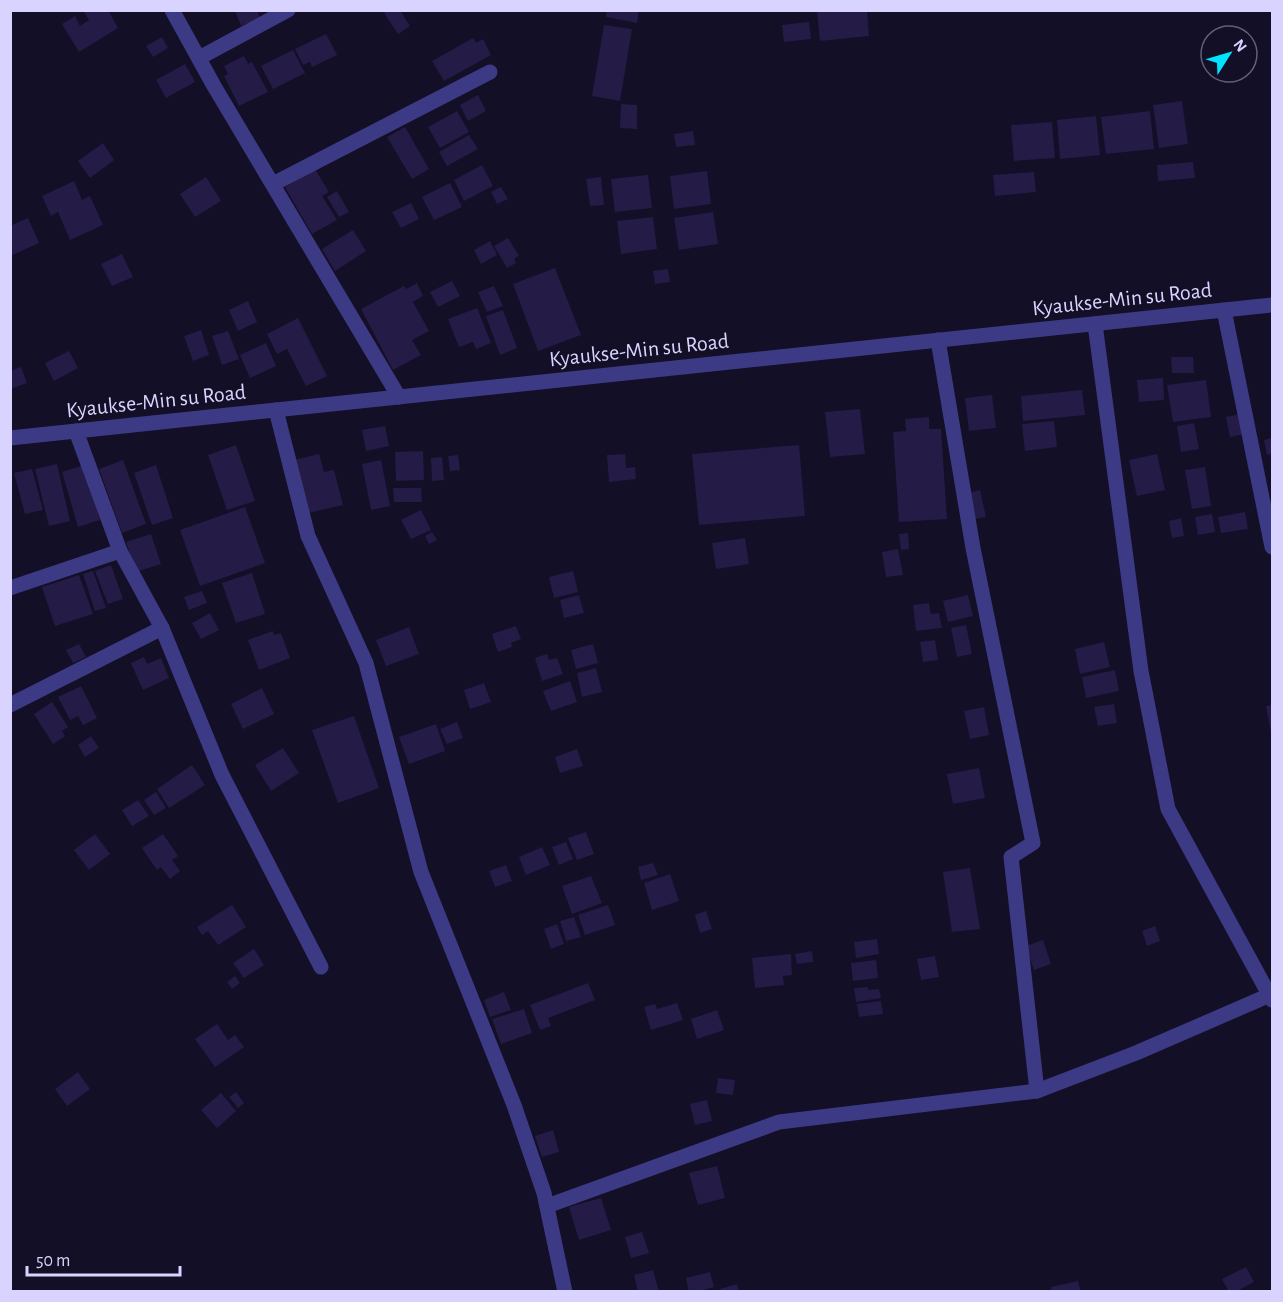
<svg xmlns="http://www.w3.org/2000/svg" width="1283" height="1302" font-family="'Alegreya Sans',sans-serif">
  <rect width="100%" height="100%" fill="#130f26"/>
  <g fill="#241b47">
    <polygon points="83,10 108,10 118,28 79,52 62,24 75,16 80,26 89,20"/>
    <polygon points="235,10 257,10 260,18 241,26"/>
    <polygon points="388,10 400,10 410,26 398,34 384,13"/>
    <polygon points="607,10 639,10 637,23 606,17"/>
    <polygon points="826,10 867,10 869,36 820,41 817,11"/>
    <polygon points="809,22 811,39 784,42 782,25"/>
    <polygon points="604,25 632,29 620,101 592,96"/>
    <polygon points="326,34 337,55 312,67 310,62 303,65 295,49"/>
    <polygon points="162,37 168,48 153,57 146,46"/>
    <polygon points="473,38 476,43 483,39 491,55 444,81 432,61"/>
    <polygon points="293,50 305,73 273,89 261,66"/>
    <polygon points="244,56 248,64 252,62 268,92 239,106 224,76 228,74 224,66"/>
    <polygon points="185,64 195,82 166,98 156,80"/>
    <polygon points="478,95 486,111 468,121 460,105"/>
    <polygon points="1182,101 1188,144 1159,148 1153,105"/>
    <polygon points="621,104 637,105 637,129 620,128"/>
    <polygon points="457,111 469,132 440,148 428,127"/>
    <polygon points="1150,111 1154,149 1106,154 1101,117"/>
    <polygon points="1096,116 1100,155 1060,159 1057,120"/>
    <polygon points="1052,122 1055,158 1014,161 1011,125"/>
    <polygon points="405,127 429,169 412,179 387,137"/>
    <polygon points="693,131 695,145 676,147 674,134"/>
    <polygon points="469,135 478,149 447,166 439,152"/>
    <polygon points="103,143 114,160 90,178 78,161"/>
    <polygon points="1193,162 1195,178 1158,181 1157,165"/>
    <polygon points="482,165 493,186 464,201 454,180"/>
    <polygon points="315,169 329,192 322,196 337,220 312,234 285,187"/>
    <polygon points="707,171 711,204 674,209 670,176"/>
    <polygon points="1034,172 1036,192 995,196 993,175"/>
    <polygon points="648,175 652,208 615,212 611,179"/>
    <polygon points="206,177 221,201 195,217 180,194"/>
    <polygon points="601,177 604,205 590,206 586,179"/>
    <polygon points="74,181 82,200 90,196 103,225 70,240 58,212 51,216 42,196"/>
    <polygon points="450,183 462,207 434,220 422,197"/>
    <polygon points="501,187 508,199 497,204 491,192"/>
    <polygon points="337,191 349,212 339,217 327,197"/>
    <polygon points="411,203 419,219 401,228 392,212"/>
    <polygon points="713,212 718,244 679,250 674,218"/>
    <polygon points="653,217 657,249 621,254 617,221"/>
    <polygon points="28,218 39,243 10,256 10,226"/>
    <polygon points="353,230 366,251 335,271 322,249"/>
    <polygon points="508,238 519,256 514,259 516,263 507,268 494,246"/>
    <polygon points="490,241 497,255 481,264 474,250"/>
    <polygon points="122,254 133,277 112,286 101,264"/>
    <polygon points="555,268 581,335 538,351 513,284"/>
    <polygon points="668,269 670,282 655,284 653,271"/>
    <polygon points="452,281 460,296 438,307 430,292"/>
    <polygon points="417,283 423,296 413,302 429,331 412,340 421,355 393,370 361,309 404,286 406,289"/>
    <polygon points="494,286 503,306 487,312 478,292"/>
    <polygon points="248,301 257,322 238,331 229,310"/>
    <polygon points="477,308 491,343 476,349 473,342 459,347 448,319"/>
    <polygon points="503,310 517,348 500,355 486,316"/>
    <polygon points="298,318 327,376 306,386 287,349 277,354 267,334"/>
    <polygon points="201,330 209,355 193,361 184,336"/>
    <polygon points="228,331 239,359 222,365 212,336"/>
    <polygon points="266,343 276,366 250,378 240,355"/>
    <polygon points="69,351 78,368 54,381 45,363"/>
    <polygon points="1171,357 1193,357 1194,373 1172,373"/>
    <polygon points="21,367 27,383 10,389 10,371"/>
    <polygon points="1163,378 1164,400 1139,402 1137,380"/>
    <polygon points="1206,380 1211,417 1173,422 1167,385"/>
    <polygon points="1082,390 1085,415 1023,421 1021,396"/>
    <polygon points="992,395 996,428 969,431 965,398"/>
    <polygon points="860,409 865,454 830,457 825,412"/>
    <polygon points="1240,414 1245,434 1230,437 1226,417"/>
    <polygon points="929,417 929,429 941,429 947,519 899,522 893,432 906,431 905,419"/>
    <polygon points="1054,421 1057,447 1025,451 1022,424"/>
    <polygon points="1194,423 1199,449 1181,452 1177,426"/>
    <polygon points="385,426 389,446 366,451 362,430"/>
    <polygon points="1272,438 1272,454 1267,455 1264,440"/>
    <polygon points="236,445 255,501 227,510 208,455"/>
    <polygon points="799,445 805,516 699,525 692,454"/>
    <polygon points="423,451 424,480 396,481 395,452"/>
    <polygon points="319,454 324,472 334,470 343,505 308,513 294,460"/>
    <polygon points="625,454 626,468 635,467 636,479 609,482 607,455"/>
    <polygon points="1157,454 1165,490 1137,496 1129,460"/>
    <polygon points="458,455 460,470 450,471 448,456"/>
    <polygon points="442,457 444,480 432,481 431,458"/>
    <polygon points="123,460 146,524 122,533 99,469"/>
    <polygon points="381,460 390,506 371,510 362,464"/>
    <polygon points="57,464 70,521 49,526 35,469"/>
    <polygon points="84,465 100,520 78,527 62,472"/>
    <polygon points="156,465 173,518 152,525 134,473"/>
    <polygon points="1205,467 1211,506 1192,509 1185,470"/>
    <polygon points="32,469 43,510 25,514 14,473"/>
    <polygon points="393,488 421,488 422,502 394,502"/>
    <polygon points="980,490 986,517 975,519 969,493"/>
    <polygon points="245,507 265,563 200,586 180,530"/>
    <polygon points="421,510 431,530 411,539 401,520"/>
    <polygon points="1245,512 1248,529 1221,533 1218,517"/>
    <polygon points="1212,514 1215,532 1198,535 1195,517"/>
    <polygon points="1181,518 1184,536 1172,538 1169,521"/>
    <polygon points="432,532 437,540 429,544 425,536"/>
    <polygon points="908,533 909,549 901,550 899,534"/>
    <polygon points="151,534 161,564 136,572 126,542"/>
    <polygon points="745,538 749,564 716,569 712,543"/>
    <polygon points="898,549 903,575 886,577 882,552"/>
    <polygon points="111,565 123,599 108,604 95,571"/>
    <polygon points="93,571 106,608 95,611 83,574"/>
    <polygon points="573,571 578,592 554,598 549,577"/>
    <polygon points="252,573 265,614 236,623 222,583"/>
    <polygon points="79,575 93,614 55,626 42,587"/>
    <polygon points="202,591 207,603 189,610 184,597"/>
    <polygon points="579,595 584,613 564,618 560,600"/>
    <polygon points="968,595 973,616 948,622 943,601"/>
    <polygon points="929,603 931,614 939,613 942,628 916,631 913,605"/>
    <polygon points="210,613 219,630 201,639 192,623"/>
    <polygon points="966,625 972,654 957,657 951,628"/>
    <polygon points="516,626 521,639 511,643 512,647 498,652 492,634"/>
    <polygon points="409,627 419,654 386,666 376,640"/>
    <polygon points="273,631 274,635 281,633 290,658 259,670 248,640"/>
    <polygon points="935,640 938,660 923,662 920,642"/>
    <polygon points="1104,642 1110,667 1080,674 1075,649"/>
    <polygon points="79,644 86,657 73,663 66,650"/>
    <polygon points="593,644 598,663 576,669 571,650"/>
    <polygon points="547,654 549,660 557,658 563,674 542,681 535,658"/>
    <polygon points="144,657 147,664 161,658 169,678 143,690 131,663"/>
    <polygon points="596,668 602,692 582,697 577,673"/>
    <polygon points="1115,670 1119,691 1086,698 1082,677"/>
    <polygon points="570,681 577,702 551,711 543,691"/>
    <polygon points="484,683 491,702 470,709 464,690"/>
    <polygon points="81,686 97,718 83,725 78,716 70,720 58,697"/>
    <polygon points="262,688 274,714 243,729 231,704"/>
    <polygon points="52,702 68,727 62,731 65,736 53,744 34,714"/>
    <polygon points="1114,704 1117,723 1098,726 1094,707"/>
    <polygon points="1272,705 1272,732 1271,733 1266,706"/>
    <polygon points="984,707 989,735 970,739 964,711"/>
    <polygon points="354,716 379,788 338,803 312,730"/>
    <polygon points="457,722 463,738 447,744 440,729"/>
    <polygon points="436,724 445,751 409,764 399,737"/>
    <polygon points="91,736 99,748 85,757 78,745"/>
    <polygon points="283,748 299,773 271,791 255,765"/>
    <polygon points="577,749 583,766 560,773 555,757"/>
    <polygon points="192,765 205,785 169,808 157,789"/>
    <polygon points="979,768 985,798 953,804 947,774"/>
    <polygon points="156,792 166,808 154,815 144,800"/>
    <polygon points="138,800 149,816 132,826 122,810"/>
    <polygon points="586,832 594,854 577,860 568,838"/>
    <polygon points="95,834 110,854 89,870 74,850"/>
    <polygon points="163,834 178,856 172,860 180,871 170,879 161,867 157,870 142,848"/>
    <polygon points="566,842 573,859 559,865 552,847"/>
    <polygon points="542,847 550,865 526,875 519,857"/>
    <polygon points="653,863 658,875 641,880 638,867"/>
    <polygon points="506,865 512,881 495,887 489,871"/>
    <polygon points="970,868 980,929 952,932 943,872"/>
    <polygon points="670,874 679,901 652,910 644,883"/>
    <polygon points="591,876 602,903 572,914 562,886"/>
    <polygon points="232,905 246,927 218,945 208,931 202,935 197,927"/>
    <polygon points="608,905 615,925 585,935 578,915"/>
    <polygon points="706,911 712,929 700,933 695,915"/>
    <polygon points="574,917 581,937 566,941 560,921"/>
    <polygon points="557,924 564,944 551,949 544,929"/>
    <polygon points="1155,926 1160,941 1147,946 1142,931"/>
    <polygon points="877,939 879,954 856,958 854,942"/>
    <polygon points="1043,940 1051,964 1034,970 1026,946"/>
    <polygon points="254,949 264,965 244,978 233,963"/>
    <polygon points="812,951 813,962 797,964 795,954"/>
    <polygon points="791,954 792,975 783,976 784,985 755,988 752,958"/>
    <polygon points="935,956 939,977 921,980 917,959"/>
    <polygon points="876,960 878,978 853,981 851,963"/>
    <polygon points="235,976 240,983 232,989 227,982"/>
    <polygon points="588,983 595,1000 548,1018 551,1026 540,1030 530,1005"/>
    <polygon points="868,987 868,990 879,989 881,998 856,1002 854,988"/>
    <polygon points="504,992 511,1010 490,1017 484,1000"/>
    <polygon points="881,1001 883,1014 859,1017 857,1004"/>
    <polygon points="677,1003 683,1020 651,1030 644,1007 655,1004 657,1009"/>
    <polygon points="524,1009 532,1033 501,1044 492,1019"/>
    <polygon points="717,1010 724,1030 697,1039 691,1019"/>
    <polygon points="217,1024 228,1040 235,1035 244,1047 215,1067 195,1039"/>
    <polygon points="78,1072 90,1089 67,1106 55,1089"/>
    <polygon points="718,1078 735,1080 733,1095 716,1093"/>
    <polygon points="236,1092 244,1103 238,1108 229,1097"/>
    <polygon points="221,1093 236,1111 217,1128 201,1110"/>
    <polygon points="707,1100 712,1121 695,1125 690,1104"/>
    <polygon points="553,1130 559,1152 542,1157 535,1136"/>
    <polygon points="717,1166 725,1198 698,1205 689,1173"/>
    <polygon points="601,1198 611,1230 579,1240 569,1207"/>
    <polygon points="642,1232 649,1253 631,1258 625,1237"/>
    <polygon points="1246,1267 1254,1282 1235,1292 1229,1292 1222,1279"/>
    <polygon points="653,1270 659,1292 638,1292 634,1275"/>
    <polygon points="710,1272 714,1287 696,1292 689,1292 686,1278"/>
    <polygon points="1078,1281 1081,1292 1052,1292 1051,1287"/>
    <polygon points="737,1284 739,1292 721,1292 720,1289"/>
  </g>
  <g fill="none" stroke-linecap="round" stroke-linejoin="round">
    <g stroke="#3d3a85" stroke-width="15">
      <polyline points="172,10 214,86 399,397"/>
      <polyline points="199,58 288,10"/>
      <polyline points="273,184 490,72"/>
      <polyline points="1224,310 1272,547"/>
      <polyline points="1095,324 1141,671 1168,809 1272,1000"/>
      <polyline points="938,340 973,548 1033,843 1011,857 1037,1091"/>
      <polyline points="276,410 308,536 366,663 421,872 514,1105 544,1193 565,1292"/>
      <polyline points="76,431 120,551 162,628 222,775 321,967"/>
      <polyline points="10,588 120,551"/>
      <polyline points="10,705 162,628"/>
      <polyline points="547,1206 779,1122 1037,1091 1136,1053 1270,995"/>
    </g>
    <polyline stroke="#3d3a85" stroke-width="15" points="10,438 1272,305"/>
  </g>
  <g text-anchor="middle" stroke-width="4.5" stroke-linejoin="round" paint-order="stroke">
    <g font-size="22" fill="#d9d4ff" stroke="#130f26">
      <text transform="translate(1122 298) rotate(-6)" y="8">Kyaukse-Min su Road</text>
      <text transform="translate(639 349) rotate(-6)" y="8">Kyaukse-Min su Road</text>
      <text transform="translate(156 400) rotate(-6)" y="8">Kyaukse-Min su Road</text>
    </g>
  </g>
  <rect width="1283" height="1302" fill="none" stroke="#d9d4ff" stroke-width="24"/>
  <g transform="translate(1229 54) rotate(53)"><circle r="28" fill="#130f26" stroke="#625e7d" stroke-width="1.5"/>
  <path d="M0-4.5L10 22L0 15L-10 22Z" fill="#00e5ff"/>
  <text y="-9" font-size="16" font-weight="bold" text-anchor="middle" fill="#d9d4ff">N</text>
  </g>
  <path d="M27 1266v9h153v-9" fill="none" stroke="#d9d4ff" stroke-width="3"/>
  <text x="36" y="1266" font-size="18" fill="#d9d4ff" stroke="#130f26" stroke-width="4.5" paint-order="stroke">50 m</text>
</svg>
